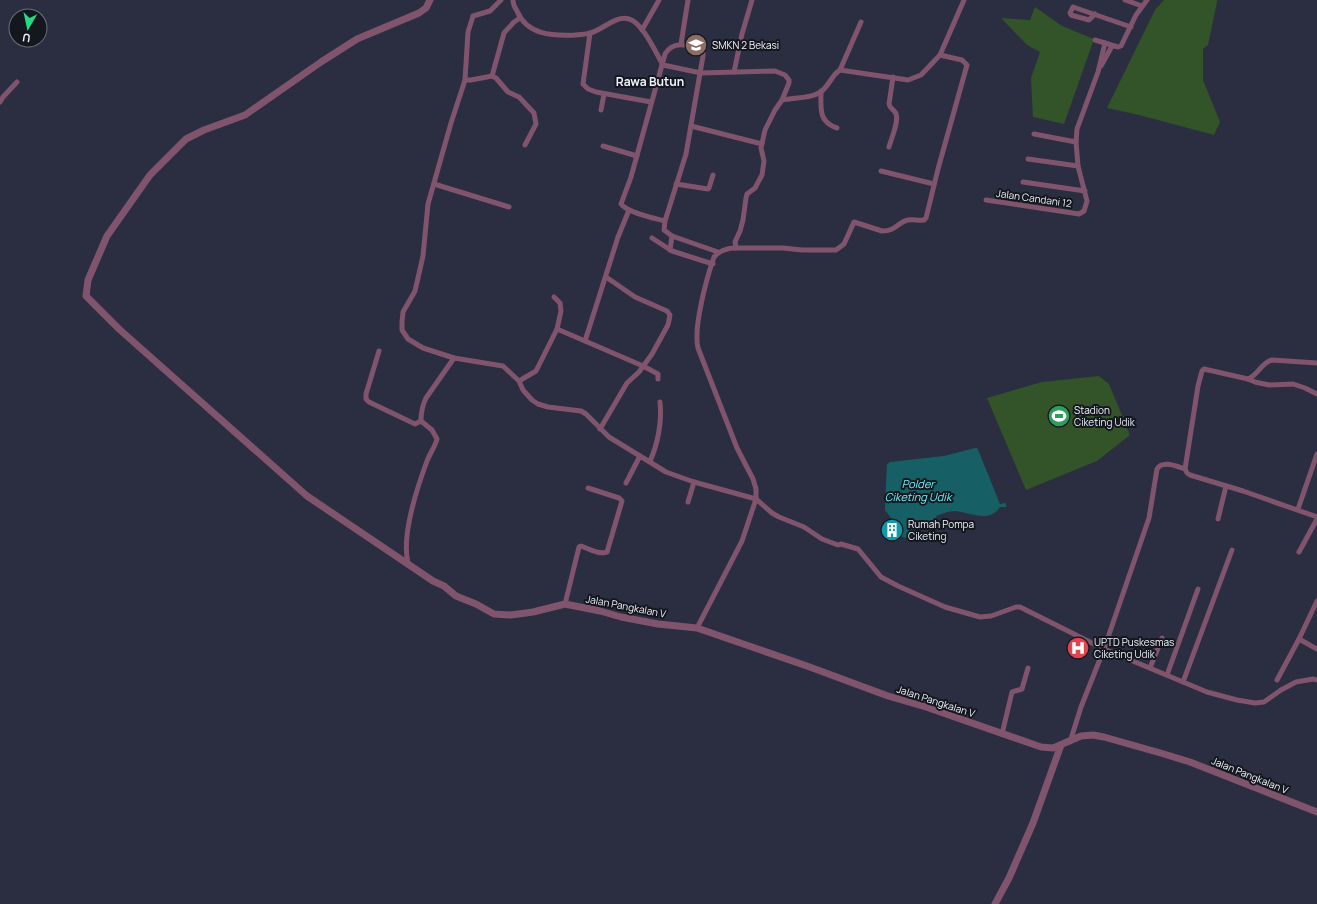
<svg xmlns="http://www.w3.org/2000/svg" width="1317" height="904" font-family="Manrope,sans-serif">
  <rect width="100%" height="100%" fill="#2a2e40"/>
  <g fill="#325428">
    <polygon points="1164,0 1217,0 1217,2 1208,45 1203,49 1203,80 1220,122 1214,135 1139,115 1107,108 1155,10"/>
    <polygon points="1035,7 1062,26 1094,39 1064,124 1033,117 1031,78 1040,52 1027,45 1001,18 1030,20"/>
    <polygon points="1099,376 1109,384 1130,435 1097,461 1026,490 987,398 1042,382"/>
  </g>
  <path fill="#166065" d="M975,448H977L979,452L1000,504L1006,503V507H1000C989,524 969,512 955,511C948,511 942,514 936,516L937,520L905,538L900,536V530L885,510V507L887,464L890,462L944,456Z"/>
  <g fill="none" stroke-linecap="round" stroke-linejoin="round">
    <g stroke="#80546c" stroke-width="5">
      <polyline points="501,0 490,11 473,16 468,32 465,80 451,123 428,204 423,256 415,291 403,312 402,322 402,330 408,339 423,348 454,358 503,366 519,381 523,390 532,400 538,404 548,407 581,411 586,414 609,437 666,472 694,482 756,499 772,513 779,517 804,527 822,539 838,545 841,544 858,549 881,577 898,586 945,607 980,617 991,616 1016,607 1020,607 1104,649 1207,692 1237,700 1255,703 1264,702 1281,690 1296,682 1313,679 1317,680"/>
      <path d="M513,0C513,4 515,8 517,11C527,35 552,36 575,35C580,34 585,35 590,33C603,30 615,15 629,19C642,22 656,53 663,65L701,73L775,71L785,75L789,80V83L782,100L775,110L765,130L761,148L764,161L762,175L755,188L747,194L746,198L743,220L740,231L735,242L736,248C727,248 720,250 714,257C707,277 693,327 698,348L737,448L753,479L756,489V499L742,541L697,628"/>
      <polyline points="1125,0 1142,6"/>
      <polyline points="1095,14 1089,20 1071,15 1070,13 1073,7 1131,27"/>
      <polyline points="642,30 659,0"/>
      <polyline points="590,33 583,84 588,89 596,92 651,102"/>
      <polyline points="1095,40 1118,47 1121,46 1136,15 1147,0"/>
      <polyline points="681,44 688,0"/>
      <polyline points="1101,66 1112,46"/>
      <polyline points="840,70 861,22"/>
      <polyline points="734,72 742,34 752,0"/>
      <polyline points="492,76 496,78 508,92 519,97 534,113 536,124 525,145"/>
      <polyline points="465,80 471,80 492,76 504,33 514,22 520,18"/>
      <path d="M821,91C821,108 818,122 837,128"/>
      <path d="M782,100C795,97 815,99 824,89C830,83 833,74 840,70L908,80L921,75L940,55L964,0"/>
      <polyline points="0,102 3,97 17,82"/>
      <polyline points="601,110 604,94"/>
      <polyline points="691,126 762,144"/>
      <polyline points="1034,134 1076,142"/>
      <polyline points="603,146 637,156"/>
      <path d="M889,147C891,139 899,122 896,114C895,110 890,109 889,104L893,77"/>
      <polyline points="1028,159 1078,166"/>
      <polyline points="881,171 934,184"/>
      <polyline points="1023,182 1085,191"/>
      <polyline points="434,184 509,207"/>
      <polyline points="676,184 708,189 709,188 713,175"/>
      <polyline points="986,200 1079,214 1084,211 1087,201 1078,166 1076,142 1077,129 1098,72 1105,43"/>
      <polyline points="629,210 618,237 585,341 643,366 658,374 658,379"/>
      <path d="M665,221L686,154L703,56V53C701,49 697,48 692,47C681,43 671,44 665,54L631,177L621,204C628,213 654,218 665,221L664,230L672,236L718,252"/>
      <polyline points="652,238 672,251 713,264"/>
      <path d="M736,248H783L802,250H836L844,244L854,222L882,231C897,231 899,221 908,220C913,219 919,221 924,220L926,218L938,169L967,65L962,60L940,55"/>
      <polyline points="670,250 672,236"/>
      <polyline points="557,329 585,341"/>
      <polyline points="379,351 366,394 366,399 369,402 415,424 421,421"/>
      <polyline points="1248,379 1255,382 1269,385 1293,384 1305,388 1317,394"/>
      <polyline points="519,381 536,371 557,329 561,311 560,303 554,297"/>
      <polyline points="600,429 627,383 639,372 652,354 668,325 670,315 667,311 635,297 606,277"/>
      <path d="M650,461C658,444 662,421 660,402"/>
      <path d="M1185,469L1198,386L1202,371L1204,369L1248,379C1258,375 1261,363 1272,360L1317,363"/>
      <polyline points="626,483 640,456"/>
      <polyline points="688,502 694,482"/>
      <polyline points="1298,509 1317,454"/>
      <polyline points="1218,519 1226,486"/>
      <polyline points="1299,552 1317,519"/>
      <path d="M408,563C401,535 417,488 427,461C430,453 435,447 437,439L432,430L421,421C421,412 422,406 426,398L454,358"/>
      <polyline points="1317,601 1299,639 1317,649"/>
      <path d="M565,604L579,547L581,546C589,549 600,555 607,552L622,501L619,498L588,488"/>
      <polyline points="1150,668 1162,638"/>
      <polyline points="1167,675 1198,589"/>
      <polyline points="1277,680 1299,639"/>
      <polyline points="1183,682 1232,550"/>
      <polyline points="1002,734 1012,692 1022,689 1028,668"/>
      <path d="M1070,742L1081,707L1104,649L1149,518L1157,469C1162,460 1176,466 1185,469L1187,473L1190,475L1243,491L1317,517"/>
    </g>
    <g stroke="#80546c" stroke-width="7">
      <polyline points="430,0 426,8 419,13 357,39 321,62 245,115 204,130 186,139 150,175 107,236 88,280 86,296 119,329 307,496 433,581 444,586 456,596 476,604 494,614 511,615 533,612 565,604 600,611 621,617 658,624 697,628 807,666 888,696 926,707 1041,747 1053,748 1081,736 1093,735 1104,737 1164,754 1190,762 1317,812"/>
      <polyline points="995,904 1009,878 1033,823 1061,745"/>
    </g>
  </g>
  <defs>
    <g id="school-disc" transform="scale(1.15)"><circle r="9.5" fill="#8d6e63" stroke="#15171f"/><path d="M0-5L7-2L0 1L-7-2ZM-4 1L0 2.5L4 1V4Q0 6-4 4Z" fill="#fff"/></g>
    <g id="stadium-disc" transform="scale(1.15)"><circle r="9.5" fill="#2e9e5b" stroke="#15171f"/><path d="M0-5a6.5 5 0 1 0 0 10a6.5 5 0 1 0 0-10ZM-3.5-1.8h7v3.6h-7Z" fill="#fff"/></g>
    <g id="building-disc" transform="scale(1.15)"><circle r="9.5" fill="#0f9aa8" stroke="#15171f"/><path d="M-4-6H4V6H1V3H-1V6H-4ZM-2.5-4.3h1.7v1.8h-1.7ZM.8-4.3h1.7v1.8H.8ZM-2.5-1h1.7V.8h-1.7ZM.8-1h1.7V.8H.8Z" fill="#fff"/></g>
    <g id="hospital-disc" transform="scale(1.15)"><circle r="9.5" fill="#e0444e" stroke="#15171f"/><path d="M-5-5h3v3.5h4V-5h3V5h-3V1.5h-4V5h-3Z" fill="#fff"/></g>
  </defs>
  <g fill-rule="evenodd">
    <use href="#school-disc" x="696" y="45"/>
    <use href="#stadium-disc" x="1059" y="416"/>
    <use href="#building-disc" x="892" y="530"/>
    <use href="#hospital-disc" x="1078" y="648"/>
  </g>
  <g text-anchor="middle" stroke-width="4" stroke-linejoin="round" paint-order="stroke">
    <g font-size="10" fill="#f1f3fd" stroke="#15171f" text-anchor="start">
      <text x="712" y="49">SMKN 2 Bekasi</text>
      <text x="1074" y="414">Stadion<tspan x="1074" dy="12">Ciketing Udik</tspan></text>
      <text x="908" y="528">Rumah Pompa<tspan x="908" dy="12">Ciketing</tspan></text>
      <text x="1094" y="646">UPTD Puskesmas<tspan x="1094" dy="12">Ciketing Udik</tspan></text>
    </g>
    <g font-size="10" fill="#f1f3fd" stroke="#15171f">
      <text transform="translate(1034 198) rotate(8)" y="4">Jalan Candani 12</text>
      <text transform="translate(626 606) rotate(11)" y="4">Jalan Pangkalan V</text>
      <text transform="translate(936 701) rotate(18)" y="4">Jalan Pangkalan V</text>
      <text transform="translate(1250 775) rotate(22)" y="4">Jalan Pangkalan V</text>
    </g>
    <g font-size="11" font-style="italic" fill="#6ef3fb" stroke="#15171f">
      <text x="918" y="488">Polder<tspan x="918" dy="13">Ciketing Udik</tspan></text>
    </g>
    <g font-size="12" font-weight="bold" fill="#f1f3fd" stroke="#15171f">
      <text x="650" y="86">Rawa Butun</text>
    </g>
  </g>
  <g transform="translate(28 28) rotate(189)"><circle r="19" fill="#15171f" stroke="#6d6f78"/>
  <path d="M0-3L7 15L0 10L-7 15Z" fill="#27d885"/>
  <text y="-6" font-size="11" font-weight="bold" text-anchor="middle" fill="#f1f3fd">U</text>
  </g>
</svg>
